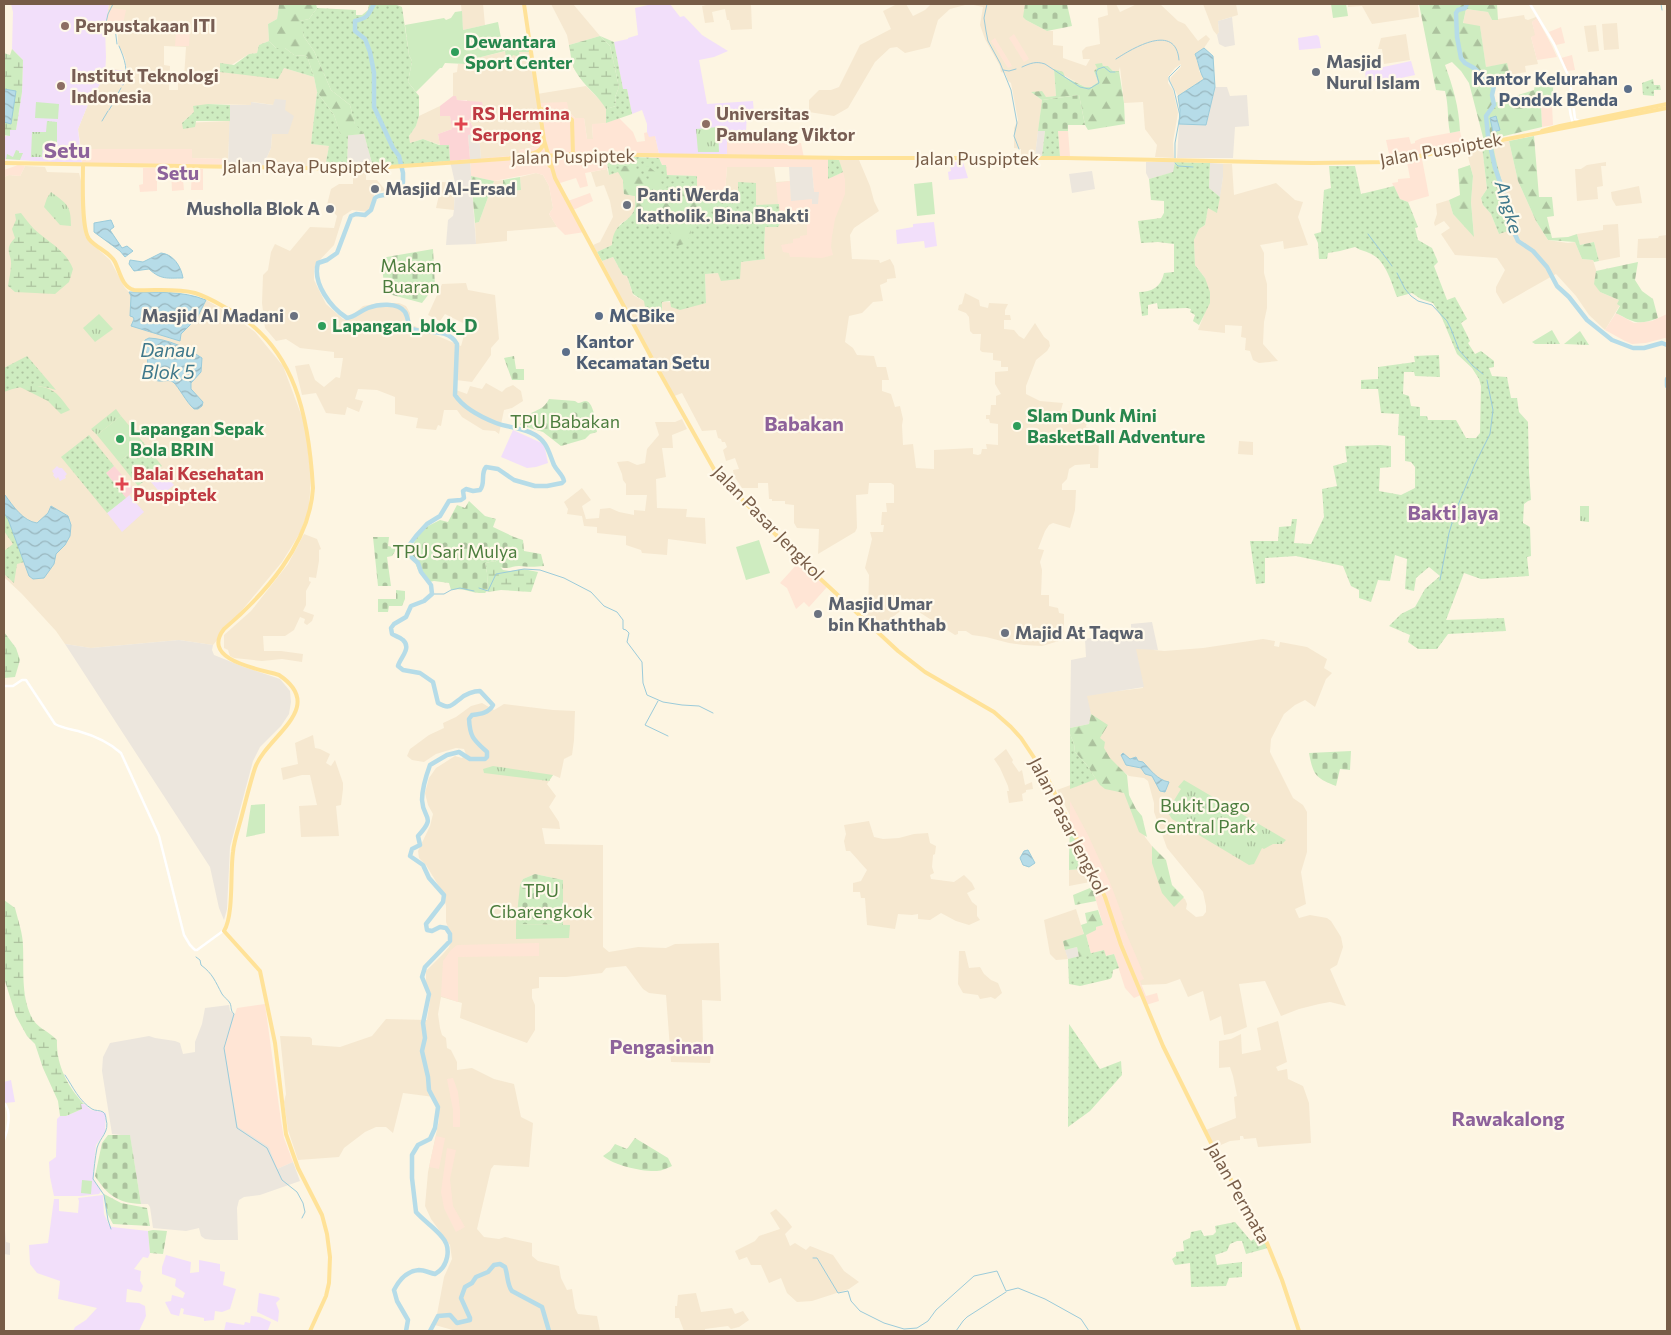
<svg xmlns="http://www.w3.org/2000/svg" width="1671" height="1335" font-family="Commissioner,sans-serif">
  <defs>
    <pattern id="grass-dots" width="8" height="8" patternUnits="userSpaceOnUse" patternTransform="scale(1.25)"><rect width="8" height="8" fill="#ceecc0"/><path d="M2 2h.1M6 6h.1" fill="none" stroke="#acc29e" stroke-width="1.8" stroke-linecap="round"/></pattern>
    <pattern id="forest-firs" width="22" height="20" patternUnits="userSpaceOnUse" patternTransform="scale(1.25)"><rect width="22" height="20" fill="#ceecc0"/><path d="M5 1l3.5 6h-7zM16 11l3.5 6h-7z" fill="#acc29e"/></pattern>
    <pattern id="wetland-marsh" width="20" height="14" patternUnits="userSpaceOnUse" patternTransform="scale(1.25)"><rect width="20" height="14" fill="#ceecc0"/><path d="M1 5h8M5 5V1M11 12h8M15 12V8" fill="none" stroke="#acc29e"/></pattern>
    <pattern id="cemetery-stones" width="16" height="16" patternUnits="userSpaceOnUse" patternTransform="scale(1.25)"><rect width="16" height="16" fill="#ceecc0"/><path d="M2 7V4a2 2 0 0 1 4 0v3zM10 15v-3a2 2 0 0 1 4 0v3z" fill="#acc29e"/></pattern>
    <pattern id="park-tufts" width="24" height="20" patternUnits="userSpaceOnUse" patternTransform="scale(1.25)"><rect width="24" height="20" fill="#ceecc0"/><path d="M3 7l-1-3M5 7V3M7 7l1-3M15 17l-1-3M17 17v-4M19 17l1-3" fill="none" stroke="#acc29e"/></pattern>
    <pattern id="water-waves" width="16" height="10" patternUnits="userSpaceOnUse" patternTransform="scale(1.25)"><rect width="16" height="10" fill="#b6dce8"/><path d="M0 5q4-4 8 0t8 0" fill="none" stroke="#99b6be"/></pattern>
  </defs>
  <rect width="100%" height="100%" fill="#fdf5e2"/>
  <g fill="#f6e8d0" fill-rule="evenodd">
    <path d="M109,4H275L279,5L277,19L268,24L269,41L259,45L257,53L249,54L220,72L284,68L314,77L317,92L311,144L329,146L325,167L263,166L271,148L272,134L284,110L275,100L274,105L252,102L251,105L208,104L194,112L182,123L230,121L228,159L192,158V149H81L78,129L89,102L105,76V68L127,71L125,58L118,44V29L105,28ZM164,46L186,47L184,78L178,79V90H169L170,66L164,65Z"/>
    <polygon points="461,4 483,4 485,25 463,30"/>
    <polygon points="551,4 573,4 600,36 569,45 567,35"/>
    <polygon points="710,4 751,4 752,29 731,30 729,20 727,20 725,9 712,12 714,22 705,23 702,6"/>
    <polygon points="897,4 906,4 913,16 925,10 931,4 1025,4 1024,11 1026,20 1047,31 1053,31 1053,45 1063,46 1063,58 1086,66 1090,59 1083,59 1082,51 1086,47 1100,44 1098,18 1108,15 1107,5 1116,4 1120,12 1137,4 1160,4 1178,21 1185,24 1198,41 1206,35 1210,39 1204,48 1195,54 1199,62 1199,71 1204,79 1178,96 1170,81 1171,77 1181,67 1181,64 1175,68 1168,77 1168,83 1173,90 1178,113 1173,142 1174,158 1155,157 1157,145 1145,129 1143,102 1124,103 1120,67 1119,71 1113,71 1108,66 1103,66 1102,64 1094,71 1098,82 1091,87 1085,87 1054,70 1056,96 1046,97 1031,92 1042,100 1035,156 1021,155 1021,149 1014,148 1014,128 1018,120 1011,83 1008,81 1005,73 1001,72 1000,66 985,39 980,25 983,7 969,4 950,9 938,20 930,47 905,53 897,47 890,48 875,62 848,108 834,116 809,112 809,100 819,90 831,90 839,87 860,45 891,29 883,11"/>
    <polygon points="1203,4 1236,4 1238,15 1218,21 1219,32 1217,35 1213,30"/>
    <polygon points="1348,4 1418,4 1419,17 1372,24 1362,6 1348,7"/>
    <polygon points="1466,9 1488,12 1492,20 1524,15 1525,19 1528,20 1536,17 1537,18 1532,22 1536,36 1531,37 1538,64 1525,66 1526,72 1510,75 1507,64 1486,67 1480,27 1463,24"/>
    <polygon points="1617,23 1619,49 1604,50 1602,24"/>
    <polygon points="1596,25 1599,51 1588,52 1584,26"/>
    <polygon points="1406,34 1410,60 1384,64 1382,49 1378,49 1381,38"/>
    <polygon points="506,51 512,55 519,52 531,52 537,94 586,86 602,102 606,109 606,123 592,125 593,139 587,139 584,118 575,118 569,112 542,133 535,147 519,150 519,155 481,159 479,134 476,134 469,119 485,116 467,102 467,100 457,100 453,96 453,73 457,72 458,64 465,64 466,56 477,58"/>
    <polygon points="440,106 440,115 450,115 452,129 438,134 440,145 423,139 410,143 409,136 416,126 419,116"/>
    <polygon points="1509,141 1518,181 1536,221 1548,240 1568,243 1575,242 1582,259 1593,260 1597,273 1595,284 1600,292 1619,300 1620,305 1605,330 1589,315 1576,296 1556,274 1503,304 1496,292 1496,287 1505,270 1497,258 1455,255 1441,234 1450,228 1444,221 1435,226 1434,223 1437,214 1436,204 1449,200 1453,214 1474,236 1471,202 1473,176 1466,149 1482,146 1487,189 1481,198 1483,205 1491,214 1499,234 1511,207 1495,160 1493,144"/>
    <polygon points="839,160 859,160 870,186 874,201 879,211 854,228 850,235 852,259 879,260 880,263 890,259 894,266 896,278 887,279 887,282 880,285 883,301 873,302 862,313 849,316 845,342 853,348 857,355 874,356 877,367 886,367 889,380 882,380 882,391 891,394 895,407 900,406 903,419 902,425 903,445 913,444 916,468 934,469 934,450 973,448 973,454 978,455 981,454 982,449 987,449 986,444 998,445 998,424 990,423 989,419 986,419 986,415 990,415 991,405 996,405 996,396 1001,394 995,384 995,372 1008,371 1008,367 1001,367 1001,361 993,360 993,353 982,352 980,350 981,334 973,334 970,331 969,317 966,313 958,310 959,305 962,304 965,293 979,300 980,306 988,308 989,303 1008,304 1005,310 1005,315 1010,315 1011,320 1004,320 1004,329 1014,330 1019,336 1024,339 1035,323 1044,337 1049,341 1050,346 1047,351 1036,360 1026,386 1026,394 1040,401 1063,403 1059,417 1066,418 1067,411 1072,411 1077,417 1077,422 1087,422 1086,427 1097,430 1094,440 1099,442 1098,468 1090,468 1090,464 1075,465 1069,469 1067,479 1062,484 1062,490 1076,490 1075,510 1070,528 1053,523 1049,525 1045,531 1038,549 1044,550 1040,562 1042,570 1041,595 1049,595 1049,606 1058,608 1059,613 1064,614 1064,632 1059,641 1042,646 1024,645 1009,643 986,637 972,635 966,631 958,631 958,634 955,635 908,605 880,627 876,622 871,625 864,619 868,613 869,575 865,568 872,539 870,532 883,532 884,525 881,525 882,512 887,512 886,503 894,503 894,485 891,483 869,483 868,494 856,495 857,528 855,532 818,554 819,529 797,528 794,523 794,505 785,504 785,501 772,501 772,499 769,499 768,483 758,483 758,488 742,488 734,476 733,470 739,469 735,458 726,461 723,450 727,447 725,442 722,442 721,439 718,438 716,430 702,431 682,393 672,397 602,261 613,257 623,275 627,276 633,295 662,311 662,302 706,303 705,274 718,273 741,262 765,259 764,251 765,227 778,227 755,205 738,192 725,192 727,167 774,167 776,182 790,181 791,201 842,172"/>
    <polygon points="1606,162 1606,166 1601,166 1603,186 1597,187 1598,199 1577,201 1575,169 1581,169 1587,165"/>
    <polygon points="1223,164 1232,164 1234,195 1276,183 1295,200 1303,202 1298,217 1308,245 1284,249 1283,241 1260,245 1264,253 1264,273 1267,284 1267,308 1264,322 1263,344 1278,361 1259,363 1253,360 1250,351 1245,350 1246,338 1241,337 1242,326 1225,325 1225,333 1198,330 1204,315 1205,278 1195,265 1194,240 1199,229 1205,225 1208,208 1217,212 1223,177"/>
    <polygon points="25,166 45,167 47,172 79,173 81,181 85,236 91,243 110,260 125,288 129,292 131,296 130,305 134,319 131,326 180,341 181,334 197,318 206,300 229,313 255,332 283,366 305,425 311,476 309,509 300,533 282,562 213,645 179,640 91,648 65,644 56,631 22,594 4,577 4,177 9,175 20,176"/>
    <polygon points="607,169 609,175 618,171 623,180 624,194 635,196 636,206 631,217 620,224 612,245 597,252 593,245 600,242 613,217 610,201 604,185 596,187 591,172"/>
    <polygon points="353,171 366,171 366,180 377,180 386,191 375,192 369,212 352,210 343,216 334,245 316,264 314,270 314,280 326,304 343,319 347,320 363,306 380,303 399,303 406,306 410,313 410,324 461,346 467,325 445,314 440,321 428,315 442,284 466,283 468,290 495,295 499,339 491,348 491,355 472,382 456,380 456,390 467,394 470,386 482,389 486,383 502,392 506,388 513,385 521,391 523,401 512,408 504,410 499,434 495,431 483,430 462,417 457,410 444,410 441,426 438,425 436,430 416,428 418,418 395,414 395,397 377,390 358,389 355,399 363,401 359,412 347,407 345,415 326,413 316,393 302,395 295,366 309,364 315,380 324,387 336,377 340,378 343,358 334,358 334,352 300,348 286,339 276,341 265,328 262,303 263,275 268,270 271,252 275,244 290,251 310,227 334,228 337,216 327,205 331,189 339,184 353,184"/>
    <polygon points="536,173 543,175 549,186 553,208 549,214 557,227 507,231 507,241 476,244 475,223 479,222 494,181 503,180 503,192 521,190 520,177"/>
    <polygon points="442,182 455,183 454,210 436,208"/>
    <polygon points="1639,186 1642,203 1616,206 1612,199 1611,192"/>
    <polygon points="1618,224 1620,257 1599,261 1594,242 1580,245 1577,234 1603,230 1603,225"/>
    <polygon points="1667,235 1667,258 1637,258 1638,239 1658,238 1659,236"/>
    <polygon points="682,419 687,429 672,435 673,448 662,448 666,477 656,479 657,508 687,509 686,517 705,518 706,544 668,539 667,555 642,553 641,550 626,545 626,536 597,533 597,527 584,526 582,516 567,514 568,509 564,502 582,488 591,500 582,506 586,519 599,518 600,509 610,508 619,512 634,515 634,510 645,511 647,495 626,495 626,484 623,480 622,474 617,462 628,461 637,465 645,463 647,449 659,435 655,422 675,422"/>
    <polygon points="1239,441 1253,442 1253,455 1238,454"/>
    <polygon points="304,534 317,539 321,549 319,550 319,561 316,578 309,577 309,581 311,582 306,591 306,605 303,611 314,615 312,621 307,625 304,623 305,619 300,617 294,630 285,636 263,636 264,651 281,651 303,654 302,662 282,659 262,661 234,658 230,656 228,650 224,648 224,635 251,611 288,564"/>
    <polygon points="1151,638 1154,650 1164,651 1203,648 1263,639 1275,641 1274,646 1279,647 1280,642 1307,647 1327,659 1324,668 1332,673 1326,679 1315,707 1305,700 1295,705 1284,714 1271,739 1270,752 1293,798 1303,805 1307,812 1307,852 1301,872 1306,904 1295,909 1299,918 1310,915 1327,918 1331,921 1341,937 1343,947 1337,965 1330,969 1346,1006 1330,1002 1319,1004 1299,1009 1281,1016 1265,981 1239,984 1247,1027 1233,1033 1224,1035 1221,1016 1210,1021 1203,991 1188,997 1180,979 1166,984 1141,985 1110,903 1083,841 1057,790 1095,776 1125,790 1141,817 1145,837 1155,850 1170,889 1185,899 1187,904 1186,909 1196,917 1203,916 1206,912 1206,906 1203,892 1167,848 1154,812 1154,803 1148,781 1144,778 1129,776 1095,751 1085,695 1143,688 1135,650"/>
    <path d="M482,703L494,710L504,704L553,710L575,711L574,740L572,755L564,759L560,778L553,775L547,784L556,796L549,807L559,822L560,829L542,828L545,844L603,845V947L609,952L638,947L666,948L675,944L719,943L721,1001L702,1000L703,1047H712L710,1063L671,1062L666,995L649,993L643,989L626,966L606,968L602,973L566,977H539V988L532,989V998L535,1005V1030L527,1043L460,1018L462,1003L441,997L438,1014L440,1028L442,1035L446,1038L447,1048L451,1050L457,1062V1070L472,1068L494,1079L514,1084L521,1117L533,1123L529,1167L494,1165L491,1169L477,1229L484,1237L499,1239L505,1237L532,1243V1256L538,1261L559,1266L561,1278L567,1290L572,1289L575,1308L578,1314L597,1316L600,1331H471L468,1330L467,1331H456L435,1325L444,1277L452,1259L450,1245L431,1219L425,1206L428,1172L439,1120V1106L434,1097L403,1093L393,1133L386,1127H376L365,1132L344,1148L339,1157L298,1160L288,1130L284,1102L286,1094L280,1036L310,1037L312,1039V1045L340,1047L372,1036L386,1019L427,1020L431,994L426,983V971L442,955L449,947L452,938L446,922V906L443,893L426,865L419,858L418,851L430,826L433,814L428,805L425,793L429,778L436,768L455,756L462,758L466,754L464,749L456,748L436,754L424,762L412,760L407,756L410,749L429,735L444,728L443,723L456,717L471,706ZM535,874L563,880L520,885L523,879Z"/>
    <polygon points="313,735 315,748 320,749 330,754 326,763 331,766 335,760 343,783 343,789 341,805 336,806 339,836 301,837 299,806 317,805 310,775 302,775 283,780 281,768 298,764 295,743"/>
    <polygon points="1006,749 1013,760 1012,762 1019,772 1022,770 1025,785 1032,782 1033,789 1026,790 1026,792 1022,794 1023,801 1009,803 1007,791 1009,791 1008,786 1000,768 994,759"/>
    <polygon points="869,821 874,837 883,839 899,838 914,834 928,833 930,843 936,846 935,854 933,855 932,867 934,873 930,875 931,879 954,882 964,875 972,883 975,889 967,893 972,902 977,906 977,916 980,920 969,925 956,921 941,913 930,920 918,919 918,914 912,915 898,914 895,929 867,925 865,898 861,898 860,892 853,892 853,883 861,881 867,870 850,851 846,851 844,841 846,834 844,825"/>
    <polygon points="1084,869 1090,882 1069,886 1069,870"/>
    <polygon points="1076,909 1084,935 1063,941 1068,959 1056,960 1050,954 1044,920"/>
    <polygon points="959,951 965,951 969,968 980,967 984,974 991,980 998,983 1002,993 995,999 991,997 980,999 978,995 963,993 958,984"/>
    <polygon points="1278,1021 1287,1062 1276,1067 1278,1071 1287,1069 1288,1079 1303,1086 1309,1103 1311,1143 1258,1147 1256,1138 1244,1139 1243,1136 1240,1136 1240,1140 1230,1141 1214,1148 1206,1130 1236,1118 1234,1097 1237,1096 1233,1076 1230,1067 1219,1068 1219,1041 1231,1039 1241,1034 1242,1054 1261,1050 1257,1028"/>
    <polygon points="776,1209 786,1219 792,1227 785,1234 790,1246 795,1243 806,1250 810,1246 833,1255 844,1271 859,1282 849,1289 812,1301 797,1302 787,1293 781,1278 769,1283 761,1265 751,1265 747,1257 739,1260 735,1251 755,1241 759,1236 780,1229 770,1213"/>
    <polygon points="696,1293 701,1312 732,1308 735,1314 743,1311 749,1320 739,1327 731,1329 728,1326 705,1329 705,1331 684,1331 679,1318 675,1318 675,1306 677,1306 678,1295"/>
  </g>
  <g fill="#ffe5d5">
    <polygon points="112,8 126,10 122,28 105,27 108,14"/>
    <polygon points="1537,18 1552,46 1557,57 1537,60 1531,37 1535,35 1532,22"/>
    <polygon points="167,23 186,23 186,26 190,26 189,46 175,46 176,32 166,32"/>
    <polygon points="1561,27 1565,43 1556,45 1549,32"/>
    <polygon points="1014,34 1029,59 1024,62 1009,38"/>
    <polygon points="995,38 1012,66 1008,68 991,41"/>
    <polygon points="1572,55 1575,70 1567,71 1561,58"/>
    <polygon points="567,102 569,112 575,118 584,118 587,139 593,139 592,124 606,123 619,118 633,132 637,142 645,141 644,133 648,132 655,136 659,154 726,154 727,138 735,131 746,131 748,140 784,139 785,144 801,143 804,158 828,158 836,176 843,172 845,180 845,194 835,219 832,236 831,247 833,255 822,258 797,257 790,257 789,253 783,252 781,245 793,243 793,239 800,238 800,236 807,235 807,224 796,224 795,220 780,224 776,183 790,181 791,201 819,192 814,192 812,167 727,167 725,192 697,191 696,176 667,175 659,158 606,156 607,169 585,173 588,186 580,188 576,178 560,183 568,201 590,193 593,201 573,210 585,232 565,235 557,227 549,214 553,208 549,186 543,175 536,173 494,181 471,176 470,159 519,155 519,150 534,147 533,134 542,133 538,103"/>
    <polygon points="1552,105 1553,125 1542,127 1541,106"/>
    <polygon points="1058,131 1068,131 1070,156 1060,157"/>
    <polygon points="1460,131 1463,145 1425,154 1422,159 1429,196 1408,202 1400,199 1392,183 1398,182 1398,179 1410,178 1406,157 1390,158 1386,140 1409,137 1411,144 1415,143 1415,141 1422,138"/>
    <polygon points="81,149 192,149 192,158 228,159 228,166 82,164"/>
    <polygon points="18,165 25,166 20,176 9,175 4,177 4,170"/>
    <polygon points="143,168 157,168 157,191 140,192 139,185 143,184"/>
    <polygon points="171,169 182,169 184,190 172,191"/>
    <polygon points="192,169 203,169 203,190 191,190"/>
    <polygon points="1616,313 1634,323 1652,321 1667,314 1667,339 1665,338 1646,343 1632,344 1625,341 1605,330"/>
    <polygon points="799,562 827,587 809,607 804,602 796,609 787,588 780,583"/>
    <polygon points="1070,801 1089,837 1111,885 1124,920 1121,921 1142,970 1140,971 1144,979 1140,981 1146,996 1157,993 1159,1001 1146,1005 1141,995 1134,998 1125,988 1114,954 1105,956 1103,950 1091,954 1086,935 1096,927 1103,925 1093,890 1101,888 1070,825"/>
    <polygon points="539,943 539,956 458,957 458,1002 441,996 443,961 451,950 457,945"/>
    <polygon points="265,1004 281,1121 284,1138 293,1162 277,1169 238,1128 224,1045 237,1008"/>
    <polygon points="453,1078 458,1092 460,1110 460,1127 453,1127 453,1110 447,1079"/>
    <polygon points="436,1136 445,1138 439,1169 429,1167"/>
    <polygon points="447,1148 456,1150 450,1179 453,1206 465,1227 456,1232 444,1208 441,1192"/>
  </g>
  <g fill="#ece6dd">
    <polygon points="1232,17 1235,45 1225,47 1219,44 1217,35 1219,32 1218,21"/>
    <polygon points="1215,87 1227,87 1230,96 1247,95 1249,126 1235,127 1233,158 1177,158 1179,124 1206,125"/>
    <polygon points="275,99 286,100 285,110 294,116 288,134 272,134 271,148 263,166 228,166 230,105 251,105 251,102 273,105"/>
    <polygon points="1038,131 1045,131 1042,156 1035,156"/>
    <polygon points="364,134 373,167 347,167 348,135"/>
    <polygon points="479,134 481,159 470,160 476,244 446,245 448,220 453,216 454,210 455,183 450,161 470,159 468,135"/>
    <polygon points="1146,162 1175,162 1174,172 1149,179 1146,173"/>
    <polygon points="1210,163 1223,164 1223,177 1220,197 1209,188"/>
    <polygon points="789,167 812,167 814,192 819,192 818,204 812,204 812,199 791,201"/>
    <polygon points="1092,171 1095,189 1072,193 1069,174"/>
    <polygon points="1152,622 1158,650 1136,649 1144,687 1087,696 1091,714 1089,724 1070,728 1071,660 1086,657 1085,639 1131,631 1131,624"/>
    <polygon points="179,640 213,645 212,650 214,655 244,667 280,679 290,691 291,702 289,714 281,726 260,747 253,761 230,847 227,909 224,920 219,908 210,867 65,644 91,648"/>
    <polygon points="1077,947 1079,957 1068,959 1065,950"/>
    <polygon points="229,1005 230,1011 235,1014 224,1045 238,1127 269,1147 277,1169 293,1162 300,1181 260,1195 244,1197 239,1200 237,1208 238,1240 214,1240 205,1239 201,1236 199,1228 186,1231 153,1228 150,1207 148,1204 141,1204 130,1136 112,1134 102,1071 103,1057 110,1043 149,1036 155,1038 175,1041 180,1043 183,1054 195,1052 195,1042 202,1024 205,1008"/>
    <polygon points="4,1219 6,1242 10,1243 10,1255 4,1254"/>
  </g>
  <g fill="#f2dffa">
    <polygon points="11,4 109,4 105,28 106,57 105,76 89,102 78,129 82,164 4,159 4,137 9,135 10,130 16,130 22,92 23,60 12,49 13,12"/>
    <polygon points="648,4 670,4 680,17 684,16 702,35 728,51 714,57 699,60 707,104 753,101 754,114 747,115 746,131 735,131 735,136 727,138 727,154 659,154 655,136 649,137 647,132 647,124 642,110 632,114 627,89 623,90 614,42 628,39 628,38 638,35 635,8 648,5"/>
    <polygon points="1317,35 1319,37 1321,48 1299,50 1298,38"/>
    <polygon points="1411,61 1415,75 1401,78 1398,81 1382,82 1366,80 1365,71"/>
    <polygon points="108,69 126,71 123,85 107,80"/>
    <polygon points="949,162 963,162 968,178 949,180 948,172 951,171"/>
    <polygon points="934,222 937,246 925,248 924,241 897,244 896,230 913,227 913,224"/>
    <polygon points="513,430 544,444 548,463 536,467 527,468 501,457"/>
    <polygon points="57,466 59,468 62,468 67,474 65,476 66,478 60,481 58,477 56,479 53,475 54,474 52,471"/>
    <polygon points="163,472 174,485 162,495 151,482"/>
    <polygon points="129,495 144,512 122,532 107,513"/>
    <polygon points="11,1080 15,1102 5,1103 4,1102 4,1082"/>
    <polygon points="80,1104 84,1104 91,1110 106,1113 105,1132 96,1145 93,1172 93,1180 101,1191 99,1194 81,1196 54,1196 50,1177 49,1162 56,1157 57,1119 60,1116 66,1116 82,1109"/>
    <polygon points="103,1195 104,1214 109,1225 112,1227 148,1231 150,1253 148,1258 143,1257 134,1269 141,1271 140,1281 143,1286 141,1292 127,1289 126,1302 139,1303 145,1306 146,1316 139,1331 73,1331 75,1327 86,1320 97,1308 58,1299 60,1281 37,1273 30,1264 29,1245 48,1243 54,1199 59,1199 59,1211 78,1213 79,1201 78,1198"/>
    <polygon points="166,1255 191,1262 190,1273 199,1272 199,1260 220,1264 220,1271 225,1272 223,1285 236,1289 230,1309 222,1312 215,1311 214,1320 204,1321 204,1318 183,1314 184,1309 181,1308 179,1316 171,1314 165,1302 171,1301 172,1295 183,1298 185,1293 175,1286 176,1279 162,1274 162,1267"/>
    <polygon points="259,1293 278,1297 280,1299 276,1303 279,1311 278,1322 257,1312"/>
    <polygon points="251,1316 260,1317 271,1322 268,1330 267,1331 224,1331 226,1322 244,1325 245,1322 250,1323"/>
  </g>
  <g fill="#fcd5d6">
    <polygon points="453,96 456,96 457,100 482,102 485,116 469,119 476,134 468,135 470,159 450,161 449,145 440,145 438,134 452,129 450,116 440,116 440,106"/>
    <polygon points="114,466 135,490 126,498 106,473"/>
  </g>
  <g fill="url(#grass-dots)">
    <polygon points="369,4 394,4 402,7 409,55 412,61 408,82 419,96 419,116 416,126 409,136 410,143 423,139 439,145 449,145 450,161 373,167 364,134 355,125 350,105 331,90 314,51 304,37 299,21 309,19 317,8 356,10 356,15 362,15 368,10"/>
    <polygon points="600,36 614,42 623,89 627,89 632,114 606,123 606,109 616,106 615,97 619,87 610,46"/>
    <polygon points="269,41 276,48 285,48 294,55 307,56 314,77 284,68 278,79 220,72 220,63 234,65 249,54 257,53 259,45"/>
    <polygon points="1653,79 1654,85 1660,85 1661,90 1654,90 1654,96 1643,95 1642,83"/>
    <polygon points="317,92 334,115 341,135 348,135 347,167 325,167 329,146 311,144"/>
    <polygon points="208,104 230,105 230,121 196,121 195,127 183,129 182,123 194,112 193,106"/>
    <polygon points="1045,131 1058,131 1060,157 1042,156"/>
    <path d="M1493,144C1497,173 1510,200 1514,229L1499,234L1491,214L1483,205L1481,198L1487,189L1482,146Z"/>
    <path d="M606,156L659,158L662,165H666L667,175L697,176V191L738,192V182L756,183V205L779,204L780,224L778,227H765L764,251L765,259L741,262L740,279L721,281L718,273L705,274L706,303L680,310L671,307L670,301L662,302V312L646,313L644,301L633,294L627,276L623,275L613,257L602,261L597,252L612,245C613,216 639,226 635,196L624,194L623,180L618,172L609,175Z"/>
    <polygon points="828,158 839,160 843,172 828,179"/>
    <path d="M1175,162L1210,163L1209,188L1220,197L1217,213L1208,208L1205,225L1199,229L1194,240L1195,265L1205,278L1210,292V303L1199,325L1193,321L1195,315L1190,312L1191,309L1187,308L1158,309L1157,303L1148,305V315L1142,316L1139,292C1152,292 1161,287 1164,273L1174,272V244L1158,242L1141,243L1138,221L1161,218L1164,213V201L1151,200L1149,179L1173,172Z"/>
    <path d="M1329,166H1355L1361,194L1394,186L1400,199L1408,202L1418,227L1415,228L1418,240L1432,248L1438,262L1434,266L1447,300L1455,297L1467,319L1461,323L1470,341L1468,343L1475,354L1481,351L1494,361V367L1489,368L1492,376L1507,377L1511,398H1517L1519,412L1528,422L1529,472L1531,500L1528,501L1524,504L1523,523L1530,527L1531,556L1527,557L1529,576L1481,579L1464,573L1446,620L1504,618L1506,631L1448,634L1437,649H1418L1408,642L1410,635L1389,626L1401,614L1415,607L1425,589L1440,576L1429,567L1416,578L1414,591L1405,589L1407,559L1395,555L1390,581L1378,580L1371,602L1359,598V590L1351,586L1343,566L1296,556L1265,558V583L1256,584L1250,541H1278L1279,527L1291,526L1292,519H1297L1294,543L1311,544L1324,517L1322,489L1337,486L1333,466L1347,462L1345,446L1380,445L1391,446V467L1380,468L1379,491L1401,495L1415,488V467L1411,462L1405,461V436L1398,435L1399,414L1381,413L1378,389H1361V380L1378,379V367L1415,362L1414,356L1439,355L1440,377L1415,376L1414,372H1404L1403,394L1409,396L1411,406L1420,407V416H1427L1428,420H1456L1466,438H1476L1480,433L1481,386L1479,379L1472,368L1457,354L1442,318L1433,303L1421,299L1412,293L1397,297C1392,284 1386,262 1373,255C1367,251 1361,251 1355,247L1340,251L1328,253L1327,259H1319L1318,243L1314,234L1321,232L1324,190L1331,188Z"/>
    <path d="M27,356L56,390C37,384 23,385 4,392V368Z"/>
    <polygon points="89,435 114,466 106,473 126,498 107,513 61,457"/>
    <polygon points="143,442 162,466 138,486 119,462"/>
    <polygon points="4,513 8,519 24,562 17,564 14,583 4,574 4,551 13,544 4,531"/>
    <polygon points="1070,734 1074,744 1075,752 1086,764 1096,779 1070,789"/>
    <polygon points="1069,857 1079,857 1084,869 1069,870"/>
    <polygon points="1104,950 1106,956 1114,954 1119,968 1113,970 1112,977 1110,979 1080,986 1069,984 1068,959"/>
    <polygon points="1069,1024 1100,1069 1121,1061 1122,1075 1090,1111 1068,1127"/>
    <polygon points="1235,1222 1251,1241 1261,1234 1268,1248 1246,1254 1242,1241 1237,1241 1230,1244 1227,1251 1215,1255 1217,1265 1242,1262 1242,1277 1229,1278 1226,1286 1191,1287 1190,1263 1175,1265 1172,1259 1176,1256 1176,1252 1184,1251 1183,1241 1190,1238 1191,1232 1201,1230 1204,1236 1213,1235 1216,1232 1215,1226"/>
  </g>
  <g fill="url(#forest-firs)">
    <polygon points="275,4 316,4 317,8 309,19 300,21 304,37 314,51 331,90 350,105 355,124 364,134 341,136 334,115 317,92 314,77 307,56 294,55 285,48 276,48 269,41 268,24 277,19 279,5"/>
    <path d="M1419,4H1497L1498,20H1492L1488,12L1466,9L1463,23L1480,26L1486,67L1507,63L1510,75L1494,82L1492,97L1494,103L1534,90L1536,80L1554,76L1552,105L1541,106L1542,127L1484,141L1469,83L1461,71L1452,62L1445,65C1453,87 1459,107 1460,131L1450,133C1447,118 1449,107 1445,91L1436,90Z"/>
    <polygon points="1102,63 1103,66 1108,66 1113,71 1119,71 1124,103 1125,124 1088,130 1085,125 1079,95 1042,100 1031,92 1042,91 1046,97 1056,96 1054,69 1063,72 1065,77 1085,87 1091,87 1098,82 1094,71 1097,68 1095,64"/>
    <polygon points="1534,136 1539,197 1552,197 1554,216 1547,217 1552,238 1568,237 1577,234 1580,245 1594,242 1599,261 1594,262 1593,260 1582,259 1575,242 1548,240 1536,221 1518,181 1509,141"/>
    <polygon points="1470,165 1473,176 1471,202 1474,237 1453,214 1449,200 1460,195 1458,169"/>
    <path d="M622,166C636,166 639,173 649,180L650,177L645,167L648,166L658,174L662,185L667,188L671,184L678,182L689,184L697,191L725,192L722,200L690,221L691,232L687,243L677,246L670,235L669,222L661,221L655,217V209L651,207L642,214L637,213L635,196L624,194L623,180L618,171Z"/>
    <polygon points="471,176 494,181 479,222 475,223"/>
    <polygon points="520,177 521,190 503,192 503,180"/>
    <polygon points="1091,714 1108,725 1100,738 1105,742 1104,748 1110,758 1127,775 1129,795 1136,809 1142,816 1147,837 1139,832 1124,793 1105,789 1100,785 1086,764 1075,752 1074,744 1070,734 1070,728 1089,724"/>
    <polygon points="1070,825 1101,888 1093,890 1096,901 1075,905 1073,895 1090,888 1090,882 1079,857 1069,857"/>
    <polygon points="1152,846 1166,860 1172,885 1184,897 1174,907 1162,893 1152,863"/>
    <polygon points="1098,910 1103,925 1096,927 1096,930 1086,935 1091,954 1079,957 1077,947 1065,950 1063,941 1084,934 1081,925 1087,923 1085,913"/>
  </g>
  <g fill="url(#wetland-marsh)">
    <path d="M600,36L610,46L619,87L615,97L616,106L606,109C598,95 584,86 576,72C571,65 571,54 569,45Z"/>
    <polygon points="12,49 23,60 22,92 16,130 10,130 10,136 4,135 4,53 10,55"/>
    <path d="M21,213C25,218 29,224 34,229C48,242 66,250 73,269L69,282L55,294L15,292L8,286C9,279 11,271 11,265C12,254 3,250 15,238L12,229L16,220L15,214Z"/>
    <path d="M29,385C54,388 55,390 70,410L61,414L48,401L18,386Z"/>
    <polygon points="495,561 503,570 511,571 523,569 538,572 531,592 501,590 488,592 487,573 485,563"/>
    <polygon points="4,632 16,648 20,660 15,677 4,678"/>
    <path d="M4,900L15,908C18,920 23,934 23,946C24,969 21,994 31,1016C36,1028 49,1031 57,1040C56,1064 67,1086 84,1104H81L82,1109L66,1116H60L58,1101L43,1068L35,1044L27,1036L16,1016L4,978Z"/>
  </g>
  <g fill="url(#cemetery-stones)">
    <polygon points="1025,4 1067,4 1072,26 1047,31 1026,20 1023,17"/>
    <polygon points="1079,95 1085,125 1068,125 1068,131 1038,131 1042,100"/>
    <polygon points="433,249 435,286 422,303 385,293 381,258"/>
    <path d="M1638,262L1635,280L1642,291L1653,299L1658,318C1638,326 1633,322 1616,313L1620,306L1617,304L1619,300L1600,292L1594,284L1596,271Z"/>
    <polygon points="514,356 516,369 524,369 524,380 512,380 504,358"/>
    <path d="M549,399L575,401L578,403C581,403 583,401 586,401C594,402 596,425 597,432L590,434L585,439L561,446L543,432L520,425C524,412 536,413 544,406C546,404 548,401 549,399Z"/>
    <path d="M469,501L485,516L496,519L493,527L514,537L523,540L524,551L541,554L544,566C535,567 528,567 519,566C511,566 509,570 499,567L495,561L485,563L487,573L488,590L485,593C472,594 464,587 451,590L449,583L434,581L429,582L418,570L414,560L407,556L419,533L428,526L440,520L448,522L457,505L465,508Z"/>
    <polygon points="373,537 389,537 388,546 397,548 392,556 387,557 391,586 378,586"/>
    <polygon points="396,590 405,591 405,599 402,606 389,606 388,612 378,612 378,599 396,599"/>
    <path d="M1351,751L1350,770L1340,769L1336,786C1315,778 1313,774 1309,753Z"/>
    <polygon points="535,874 563,880 563,925 516,924 520,885 523,879"/>
    <path d="M108,1135H130L141,1204C118,1203 107,1195 95,1176L102,1143Z"/>
    <path d="M635,1138L668,1158L672,1166C667,1168 662,1171 657,1171C643,1172 613,1165 603,1156L610,1151L615,1144L627,1149Z"/>
    <polygon points="104,1194 121,1203 147,1208 150,1226 113,1224 107,1213"/>
    <polygon points="153,1230 167,1231 163,1254 150,1253 148,1231"/>
  </g>
  <g fill="url(#park-tufts)">
    <polygon points="47,121 57,122 57,147 43,146 42,157 31,157 32,132 46,132"/>
    <polygon points="718,127 719,152 698,152 696,129"/>
    <path d="M51,192C67,204 71,205 71,226L60,225L44,207L47,198Z"/>
    <polygon points="99,314 113,329 95,342 83,328"/>
    <polygon points="1552,330 1560,344 1535,344 1532,342"/>
    <polygon points="1580,331 1589,345 1564,344"/>
    <polygon points="116,409 121,416 97,435 91,429"/>
    <polygon points="1580,506 1589,506 1589,522 1580,521"/>
    <polygon points="493,766 553,775 549,781 484,773 483,769"/>
    <polygon points="1184,780 1286,840 1282,844 1273,844 1264,849 1262,848 1254,864 1249,865 1172,819 1168,813 1167,805 1170,807 1181,789 1178,787"/>
  </g>
  <g fill="#ceecc0">
    <polygon points="1331,4 1346,4 1348,16 1333,18"/>
    <polygon points="462,11 463,30 498,22 501,38 504,38 505,43 529,40 531,52 519,52 520,57 513,55 511,58 506,57 505,51 477,58 466,56 465,64 445,63 442,68 440,68 416,92 408,82 412,61 409,55 405,25 444,18 446,20 451,18 455,12"/>
    <polygon points="36,102 59,104 58,119 35,118"/>
    <polygon points="16,150 19,151 19,153 23,153 20,160 6,159 7,154 13,157"/>
    <polygon points="932,182 935,214 917,216 914,184"/>
    <polygon points="121,416 143,442 119,462 97,435"/>
    <polygon points="759,540 770,573 746,580 736,547"/>
    <polygon points="265,804 265,833 246,837 251,805"/>
    <polygon points="516,924 570,925 569,938 516,939"/>
    <polygon points="82,1180 92,1181 91,1194 81,1193"/>
  </g>
  <g fill="url(#water-waves)" stroke="#9bcbda">
    <path d="M1204,48L1213,56L1215,87L1206,125L1179,124L1180,110L1178,96L1204,79C1199,71 1199,63 1195,54Z"/>
    <polygon points="4,89 16,91 11,124 4,122"/>
    <polygon points="1496,116 1500,130 1493,132 1490,118"/>
    <polygon points="111,220 114,227 110,230 122,248 127,246 133,251 125,257 120,251 94,232 94,223"/>
    <path d="M161,253C173,254 181,266 183,278C167,278 161,280 149,269L134,271L129,264L130,260L143,262Z"/>
    <path d="M129,292C156,293 181,290 206,300L197,318L181,334L180,341L131,326L134,319L133,317L130,316L131,296Z"/>
    <path d="M149,338C168,339 187,348 202,358L201,372L191,383V389L203,402L202,406L198,409H194C186,402 179,387 173,382C167,378 161,384 153,379L148,367L147,353L143,345L145,340Z"/>
    <path d="M4,495H5C13,506 23,521 37,523L48,513L51,506L68,516L71,525L70,536L65,545L56,554L54,564L44,578L33,579L29,576L8,519L4,513Z"/>
    <path d="M1123,753L1130,759L1136,757L1138,761L1143,762C1150,769 1157,780 1169,782L1165,792L1160,791L1152,776L1145,774L1141,768L1126,765L1121,755Z"/>
    <polygon points="1028,850 1035,863 1029,867 1023,865 1020,858 1024,851"/>
  </g>
  <g fill="none" stroke-linecap="round" stroke-linejoin="round">
    <g stroke="#9bcbda" stroke-width="1">
      <polyline points="113,4 108,14 105,27 115,28 117,44"/>
      <polyline points="987,4 984,18 986,31 988,41 1000,63 1011,90 1017,123 1014,136 1019,149"/>
      <polyline points="1661,4 1662,10"/>
      <path d="M119,46C125,60 129,71 123,85"/>
      <path d="M1116,59C1133,48 1176,22 1179,60"/>
      <path d="M1022,67C1031,63 1036,61 1045,64L1080,87L1089,89L1099,83L1096,72L1098,69L1104,67L1110,72H1115"/>
      <polyline points="1003,70 1009,71 1016,69"/>
      <polyline points="116,97 121,88"/>
      <polyline points="109,110 115,100"/>
      <polyline points="102,121 108,111"/>
      <polyline points="1175,158 1175,143 1180,116 1174,90 1169,80 1169,77 1180,66"/>
      <polyline points="1175,163 1178,166 1193,167"/>
      <polyline points="1368,234 1392,266"/>
      <polyline points="1397,273 1405,289 1411,296 1418,301 1432,305 1447,321 1451,329 1459,350 1473,366 1483,374"/>
      <polyline points="1440,580 1449,533 1456,510 1475,464 1490,434 1493,410 1487,380"/>
      <polyline points="479,588 488,591 496,574 524,569 540,570 564,578 591,592 604,606 617,612 623,620 623,629 626,630 629,633 627,642 642,662 643,683 647,695 663,702 682,705 699,706 713,713"/>
      <polyline points="432,594 444,594 451,590 460,588 474,591"/>
      <polyline points="658,701 645,725 668,736"/>
      <path d="M196,957L200,960L201,965C213,974 215,981 222,994C224,997 228,1000 230,1003C232,1008 230,1010 234,1014L224,1048L237,1128L267,1148L282,1180L297,1192L303,1203L305,1212L302,1218"/>
      <path d="M65,1075C73,1087 79,1101 92,1109C95,1111 100,1110 103,1112C105,1113 106,1117 106,1119C110,1132 100,1137 97,1148C95,1158 94,1169 93,1179L104,1195L108,1220L111,1229"/>
      <polyline points="813,1258 817,1258 838,1293 848,1291 851,1301 860,1311 884,1323 904,1329 917,1328 928,1321 936,1310 974,1276 997,1271 1006,1291 1018,1288 1045,1299 1081,1319 1089,1331"/>
      <polyline points="956,1331 963,1321 967,1317 1006,1292"/>
    </g>
    <g stroke="#b6dce8" stroke-width="4.5">
      <path d="M374,4C368,15 368,18 355,21V31L365,39L370,52L374,73V107L393,148L399,156L403,173V182L401,189L396,193L378,196L375,198L371,210L365,215L356,214L351,216L337,253L327,260L318,263C312,283 331,308 347,318C355,317 360,311 368,308C378,304 398,302 405,312C408,317 408,323 410,328C422,335 447,326 457,344L455,395C464,409 481,417 496,423C512,429 534,428 545,444C549,450 551,458 554,465C557,471 563,475 564,481L562,483L547,486H535L514,480L498,469L486,467C480,474 486,483 480,490L473,491L466,489L463,491L464,498L461,500L449,501L440,516L427,524L416,536L407,548L408,554L418,563L421,572L431,585L432,594L424,601L411,606L406,617L394,624L391,628L392,634C395,636 400,637 403,640C412,648 400,658 398,666L403,670L420,673L433,682L438,703C450,710 451,705 460,699C465,694 474,691 480,691L493,705C489,713 480,714 472,715L469,719C470,738 474,740 487,752V757L485,759H470L459,752L447,755L430,765C426,776 422,788 422,800C423,820 437,815 418,836L420,845L412,849L410,856L423,865L429,878L444,895L443,902L426,924L427,930L432,931L440,927L446,928L450,934V941L425,967L422,977L429,994L423,1023L425,1038L422,1051L428,1077L429,1090L438,1107L435,1128L430,1139L418,1145L412,1155V1178L416,1212C424,1221 435,1228 442,1237C452,1248 448,1267 435,1274C430,1273 424,1270 419,1270C407,1271 399,1280 394,1290L397,1301L408,1320L406,1331"/>
      <polyline points="1467,4 1465,8 1458,10 1456,13 1457,37 1461,58 1465,63 1474,68 1494,86 1492,95 1494,105 1486,116 1488,136 1495,168 1509,207 1512,228 1518,241 1533,251 1547,267 1557,286 1569,297 1587,320 1612,340 1633,348 1644,348 1662,343 1667,345"/>
      <polyline points="1667,379 1667,386"/>
      <path d="M430,1331L438,1316L450,1315L457,1323L470,1320V1318L461,1298L465,1287L472,1283L476,1277L488,1272L494,1265L500,1264L505,1267C508,1275 507,1285 512,1291L542,1307L549,1331"/>
    </g>
    <g stroke="#fff" stroke-width="2.5">
      <polyline points="1530,4 1554,44 1568,75 1572,94 1575,119 1579,121"/>
      <path d="M1570,91C1568,100 1570,114 1573,124"/>
      <path d="M4,686H13L22,680H26L55,724C62,728 70,729 78,731C92,735 110,743 121,753L159,836L184,935L190,945L195,950H197L223,931"/>
      <path d="M4,1103C12,1111 8,1130 4,1140"/>
    </g>
    <g stroke="#ffe298" stroke-width="4">
      <polyline points="524,4 544,140 555,178 656,366 715,471 799,559 898,651 925,672 994,712 1011,727 1021,738 1047,777 1105,897 1121,945 1163,1046 1217,1155 1267,1243 1282,1280 1299,1331"/>
      <polyline points="540,109 562,113 572,120 573,154"/>
      <polyline points="1542,131 1560,126 1667,104"/>
      <path d="M518,156C529,154 541,155 544,142"/>
      <polyline points="535,159 546,161 550,166"/>
      <polyline points="4,163 360,169 573,154 846,158 1066,158 1312,163 1389,162 1667,108"/>
      <path d="M83,165C83,180 81,228 89,239C96,248 110,252 115,262C120,272 122,287 134,290C155,291 175,288 195,293C208,297 219,304 230,310C296,347 309,418 313,488C310,544 264,595 224,629C200,660 259,669 279,675C328,708 266,736 255,768C250,783 246,800 242,815C239,827 234,840 233,852C230,872 234,915 224,931L260,971L275,1043L286,1134L298,1168L322,1215L327,1234L330,1257L329,1283L326,1296L310,1331"/>
    </g>
  </g>
  <g fill="#8d6e63" stroke="#fff9ea" stroke-width="2">
    <circle cx="65" cy="26" r="5"/>
    <circle cx="61" cy="86" r="5"/>
    <circle cx="706" cy="124" r="5"/>
  </g>
  <g fill="#2e9e5b" stroke="#fff9ea" stroke-width="2">
    <circle cx="455" cy="52" r="5"/>
    <circle cx="322" cy="326" r="5"/>
    <circle cx="1017" cy="426" r="5"/>
    <circle cx="120" cy="439" r="5"/>
  </g>
  <g fill="#6b7280" stroke="#fff9ea" stroke-width="2">
    <circle cx="1316" cy="72" r="5"/>
    <circle cx="375" cy="189" r="5"/>
    <circle cx="627" cy="205" r="5"/>
    <circle cx="330" cy="209" r="5"/>
    <circle cx="294" cy="316" r="5"/>
    <circle cx="818" cy="614" r="5"/>
    <circle cx="1005" cy="633" r="5"/>
  </g>
  <g fill="#5c6f8a" stroke="#fff9ea" stroke-width="2">
    <circle cx="1628" cy="89" r="5"/>
    <circle cx="599" cy="316" r="5"/>
    <circle cx="566" cy="352" r="5"/>
  </g>
  <g fill="#e0444e" stroke="#fff9ea" stroke-width="2">
    <path d="M458.5 116.5h5v5h5v5h-5v5h-5v-5h-5v-5h5z"/>
    <path d="M119.5 476.5h5v5h5v5h-5v5h-5v-5h-5v-5h5z"/>
  </g>
  <g text-anchor="middle" stroke-width="4.5" stroke-linejoin="round" paint-order="stroke">
    <g font-size="18" font-weight="bold" fill="#785e54" stroke="#fff9ea" text-anchor="start">
      <text x="75" y="32">Perpustakaan ITI</text>
      <text x="71" y="82">Institut Teknologi<tspan x="71" dy="21">Indonesia</tspan></text>
      <text x="716" y="120">Universitas<tspan x="716" dy="21">Pamulang Viktor</tspan></text>
    </g>
    <g font-size="18" font-weight="bold" fill="#27864d" stroke="#fff9ea" text-anchor="start">
      <text x="465" y="48">Dewantara<tspan x="465" dy="21">Sport Center</tspan></text>
      <text x="332" y="332">Lapangan_blok_D</text>
      <text x="1027" y="422">Slam Dunk Mini<tspan x="1027" dy="21">BasketBall Adventure</tspan></text>
      <text x="130" y="435">Lapangan Sepak<tspan x="130" dy="21">Bola BRIN</tspan></text>
    </g>
    <g font-size="18" font-weight="bold" fill="#5b616d" stroke="#fff9ea" text-anchor="start">
      <text x="1326" y="68">Masjid<tspan x="1326" dy="21">Nurul Islam</tspan></text>
      <text x="385" y="195">Masjid Al-Ersad</text>
      <text x="637" y="201">Panti Werda<tspan x="637" dy="21">katholik. Bina Bhakti</tspan></text>
      <text x="320" y="215" text-anchor="end">Musholla Blok A</text>
      <text x="284" y="322" text-anchor="end">Masjid Al Madani</text>
      <text x="828" y="610">Masjid Umar<tspan x="828" dy="21">bin Khaththab</tspan></text>
      <text x="1015" y="639">Majid At Taqwa</text>
    </g>
    <g font-size="18" font-weight="bold" fill="#4e5e75" stroke="#fff9ea" text-anchor="start">
      <text x="1618" y="85" text-anchor="end">Kantor Kelurahan<tspan x="1618" dy="21">Pondok Benda</tspan></text>
      <text x="609" y="322">MCBike</text>
      <text x="576" y="348">Kantor<tspan x="576" dy="21">Kecamatan Setu</tspan></text>
    </g>
    <g font-size="18" font-weight="bold" fill="#be3a42" stroke="#fff9ea" text-anchor="start">
      <text x="472" y="120">RS Hermina<tspan x="472" dy="21">Serpong</tspan></text>
      <text x="133" y="480">Balai Kesehatan<tspan x="133" dy="21">Puspiptek</tspan></text>
    </g>
    <g font-size="18" fill="#775c47" stroke="#fff9ea">
      <text transform="translate(1441 150) rotate(-10)" y="6">Jalan Puspiptek</text>
      <text transform="translate(573 157) rotate(-1)" y="6">Jalan Puspiptek</text>
      <text x="977" y="165">Jalan Puspiptek</text>
      <text x="306" y="173">Jalan Raya Puspiptek</text>
      <text transform="translate(768 523) rotate(46)" y="6">Jalan Pasar Jengkol</text>
      <text transform="translate(1068 826) rotate(63)" y="6">Jalan Pasar Jengkol</text>
      <text transform="translate(1238 1193) rotate(61)" y="6">Jalan Permata</text>
    </g>
    <g font-size="18" fill="#4c7d3e" stroke="#fff9ea">
      <text x="411" y="272">Makam<tspan x="411" dy="21">Buaran</tspan></text>
      <text x="565" y="428">TPU Babakan</text>
      <text x="455" y="558">TPU Sari Mulya</text>
      <text x="1205" y="812">Bukit Dago<tspan x="1205" dy="21">Central Park</tspan></text>
      <text x="541" y="897">TPU<tspan x="541" dy="21">Cibarengkok</tspan></text>
    </g>
    <g font-size="19" font-style="italic" fill="#3f788b" stroke="#fff9ea">
      <text transform="translate(1509 207) rotate(73)" y="7">Angke</text>
      <text x="168" y="357">Danau<tspan x="168" dy="22">Blok 5</tspan></text>
    </g>
    <g font-size="20" font-weight="bold" fill="#8d629b" stroke="#fff9ea">
      <text x="178" y="180">Setu</text>
      <text x="804" y="431">Babakan</text>
      <text x="1453" y="520">Bakti Jaya</text>
      <text x="662" y="1054">Pengasinan</text>
      <text x="1508" y="1126">Rawakalong</text>
    </g>
    <g font-size="22" font-weight="bold" fill="#8d629b" stroke="#fff9ea">
      <text x="67" y="158">Setu</text>
    </g>
  </g>
  <rect width="1671" height="1335" fill="none" stroke="#775c47" stroke-width="10"/>
</svg>
